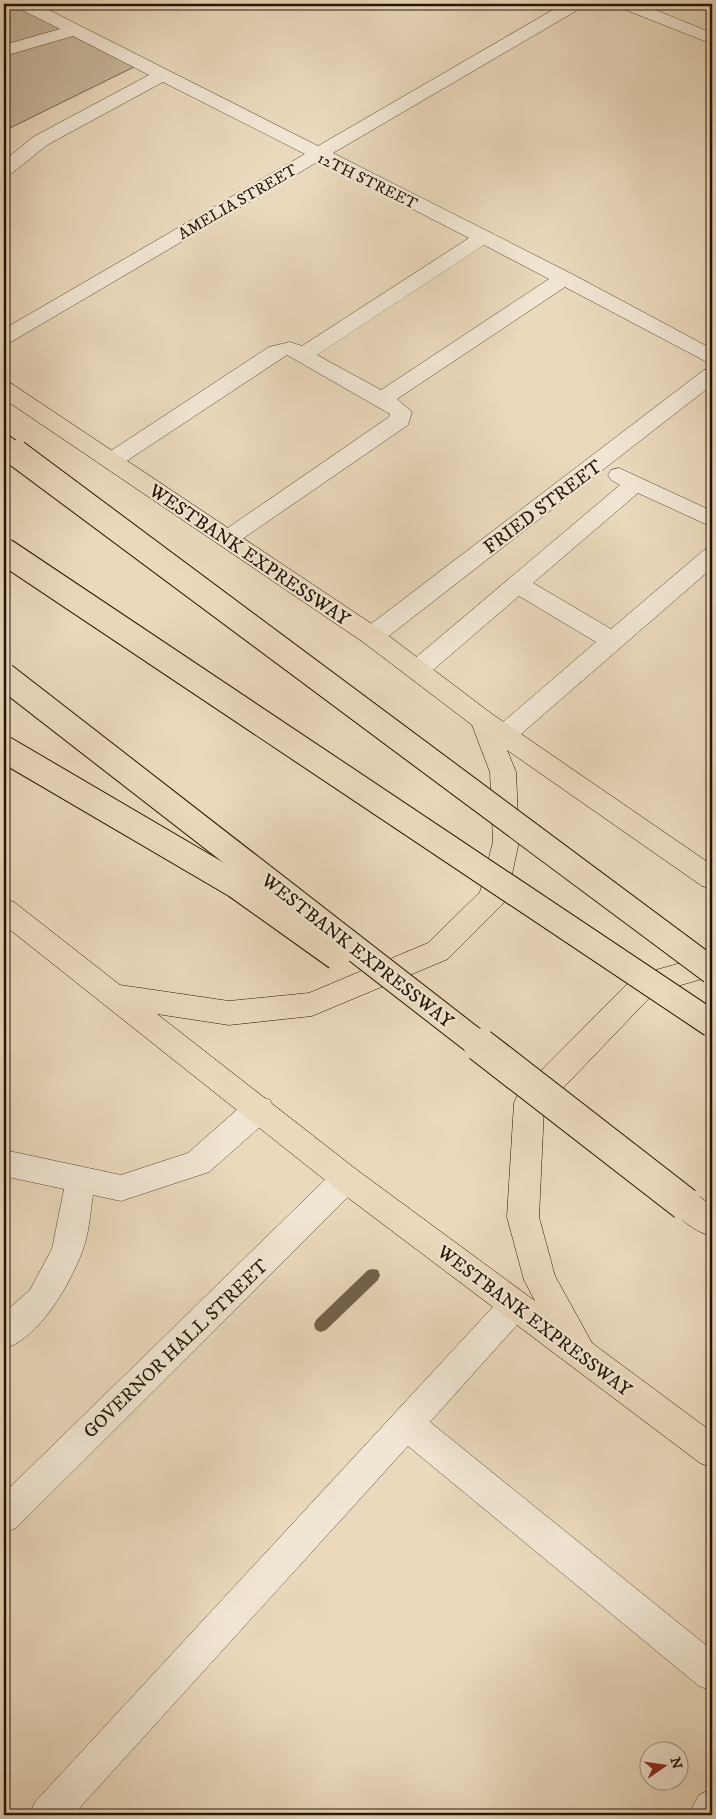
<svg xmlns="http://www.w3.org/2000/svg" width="716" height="1819" font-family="'IM FELL DW Pica',serif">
  <rect width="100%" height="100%" fill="#ead9bc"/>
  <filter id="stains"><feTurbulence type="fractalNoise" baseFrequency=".004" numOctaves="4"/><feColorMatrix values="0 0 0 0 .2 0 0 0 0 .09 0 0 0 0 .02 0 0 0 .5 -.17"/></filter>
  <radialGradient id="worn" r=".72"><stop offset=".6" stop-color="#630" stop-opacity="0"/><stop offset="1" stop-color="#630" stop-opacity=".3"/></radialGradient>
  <polygon fill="#c8b89d" stroke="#766650" points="4,4 24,4 140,64 4,131"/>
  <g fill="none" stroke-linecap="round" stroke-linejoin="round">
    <polygon fill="#73624c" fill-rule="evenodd" points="373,1269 378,1270 380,1275 378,1280 326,1330 321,1332 316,1330 314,1325 316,1320 368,1270"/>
    <g stroke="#564631" stroke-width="1">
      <g id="minor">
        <path d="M15,4H37L318,146L563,4H583L581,8L333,153L572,274L712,349V363L705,361L565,287L397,399L412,412L408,425L235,544L227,547L219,544L215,539L219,534L389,417L390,414L287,355L119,466L111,468L103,466L100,461L103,456L269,347L290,342L302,346L469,238L319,161L11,342L4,344V329L305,154L163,82L47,145L11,174L4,176V161L33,137L149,75L73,36L4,56V45L60,29L18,8ZM484,245L549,279L381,390L317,355Z"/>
        <polygon points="618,4 641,4 712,33 712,44 621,8"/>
        <polygon points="712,369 712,385 381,642 372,644 363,642 360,636 363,630 704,370"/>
        <polygon points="619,468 712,511 712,527 638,493 533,583 611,629 704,550 712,547 712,568 513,741 504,744 495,741 491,735 495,729 596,642 519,596 426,676 417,679 408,676 405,670 408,664 620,485 611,480 608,475 611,470"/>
        <path d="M259,1096L270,1100L274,1109L270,1118L209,1172L121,1201L93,1195C90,1214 89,1235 82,1252C69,1286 40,1337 4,1349V1313L30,1290L52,1249L64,1189L4,1176V1150L121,1175L188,1153L248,1100Z"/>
        <polygon points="346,1166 357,1170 361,1179 357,1188 16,1528 4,1533 4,1493 335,1170"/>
        <polygon points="515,1290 526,1295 531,1305 526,1315 430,1422 712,1650 712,1691 699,1686 408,1446 73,1815 29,1815 35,1802 504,1295"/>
        <polygon points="712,1789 712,1815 688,1815 699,1795"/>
      </g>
    </g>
    <g stroke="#241503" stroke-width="1">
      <polygon id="major" points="4,383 12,384 381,630 492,714 712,865 712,889 702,886 507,750 516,772 519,842 507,897 503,904 448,959 312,1016 229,1025 157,1014 357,1170 535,1301 524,1280 507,1217 514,1103 518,1094 635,976 712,954 712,976 654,993 544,1108 539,1217 555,1276 592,1343 712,1432 712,1468 700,1463 335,1188 4,925 4,899 14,902 120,985 229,1001 309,993 428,943 480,892 493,842 490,772 472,725 363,642 4,399"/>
    </g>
    <g stroke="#241503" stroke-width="1">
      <path id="highway" d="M685,1191L696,1194L712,1206V1237C696,1231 677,1220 670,1204L674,1194Z"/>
    </g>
    <use href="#minor" fill="#f1e6d3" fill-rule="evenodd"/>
    <use href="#major" fill="#ead9bc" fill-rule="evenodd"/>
    <use href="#highway" fill="#ead9bc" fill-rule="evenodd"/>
    <g stroke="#241503" stroke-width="21" stroke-linecap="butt">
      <polyline id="highway-bridge-far2" points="4,444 18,454"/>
    </g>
    <g stroke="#241503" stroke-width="28" stroke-linecap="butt">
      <g id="highway-bridge-far1">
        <polyline points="16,453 712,971"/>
        <polyline points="4,551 712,1024"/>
        <polyline points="4,676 482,1047"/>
        <polyline points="4,749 236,885 337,957"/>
      </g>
    </g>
    <g stroke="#241503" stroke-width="35" stroke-linecap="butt">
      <polyline id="highway-bridge" points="480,1045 685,1204"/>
    </g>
    <use href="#highway-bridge-far2" stroke="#ead9bc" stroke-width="19"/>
    <use href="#highway-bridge-far1" stroke="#ead9bc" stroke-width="26"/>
    <use href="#highway-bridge" stroke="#ead9bc" stroke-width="33"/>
  </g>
  <g text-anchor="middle" stroke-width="4.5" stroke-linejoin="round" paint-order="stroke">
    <g font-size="16" fill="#241503" stroke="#f1e6d3">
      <text transform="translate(368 180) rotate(26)" y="6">12TH STREET</text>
      <text transform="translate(237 201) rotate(-30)" y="6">AMELIA STREET</text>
    </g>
    <g font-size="19" fill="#241503" stroke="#f1e6d3">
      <text transform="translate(542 506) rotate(-37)" y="7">FRIED STREET</text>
      <text transform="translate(250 554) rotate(34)" y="7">WESTBANK EXPRESSWAY</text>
      <text transform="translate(358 950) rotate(38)" y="7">WESTBANK EXPRESSWAY</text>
      <text transform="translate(535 1320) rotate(37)" y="7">WESTBANK EXPRESSWAY</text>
      <text transform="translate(175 1348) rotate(-44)" y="7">GOVERNOR HALL STREET</text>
    </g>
  </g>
  <rect width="716" height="1819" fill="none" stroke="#ead9bc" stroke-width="20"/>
  <rect x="5" y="5" width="706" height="1809" fill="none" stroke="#241503" stroke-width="2.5"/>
  <rect x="10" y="10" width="696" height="1799" fill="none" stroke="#241503"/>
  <g transform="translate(664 1766) rotate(77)"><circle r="24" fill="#f1e6d3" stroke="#9f9280"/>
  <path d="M0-4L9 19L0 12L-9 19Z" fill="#8f2418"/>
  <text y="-8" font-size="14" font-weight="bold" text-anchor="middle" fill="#241503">N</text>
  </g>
  <rect width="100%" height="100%" filter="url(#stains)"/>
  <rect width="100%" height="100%" fill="url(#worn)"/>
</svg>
